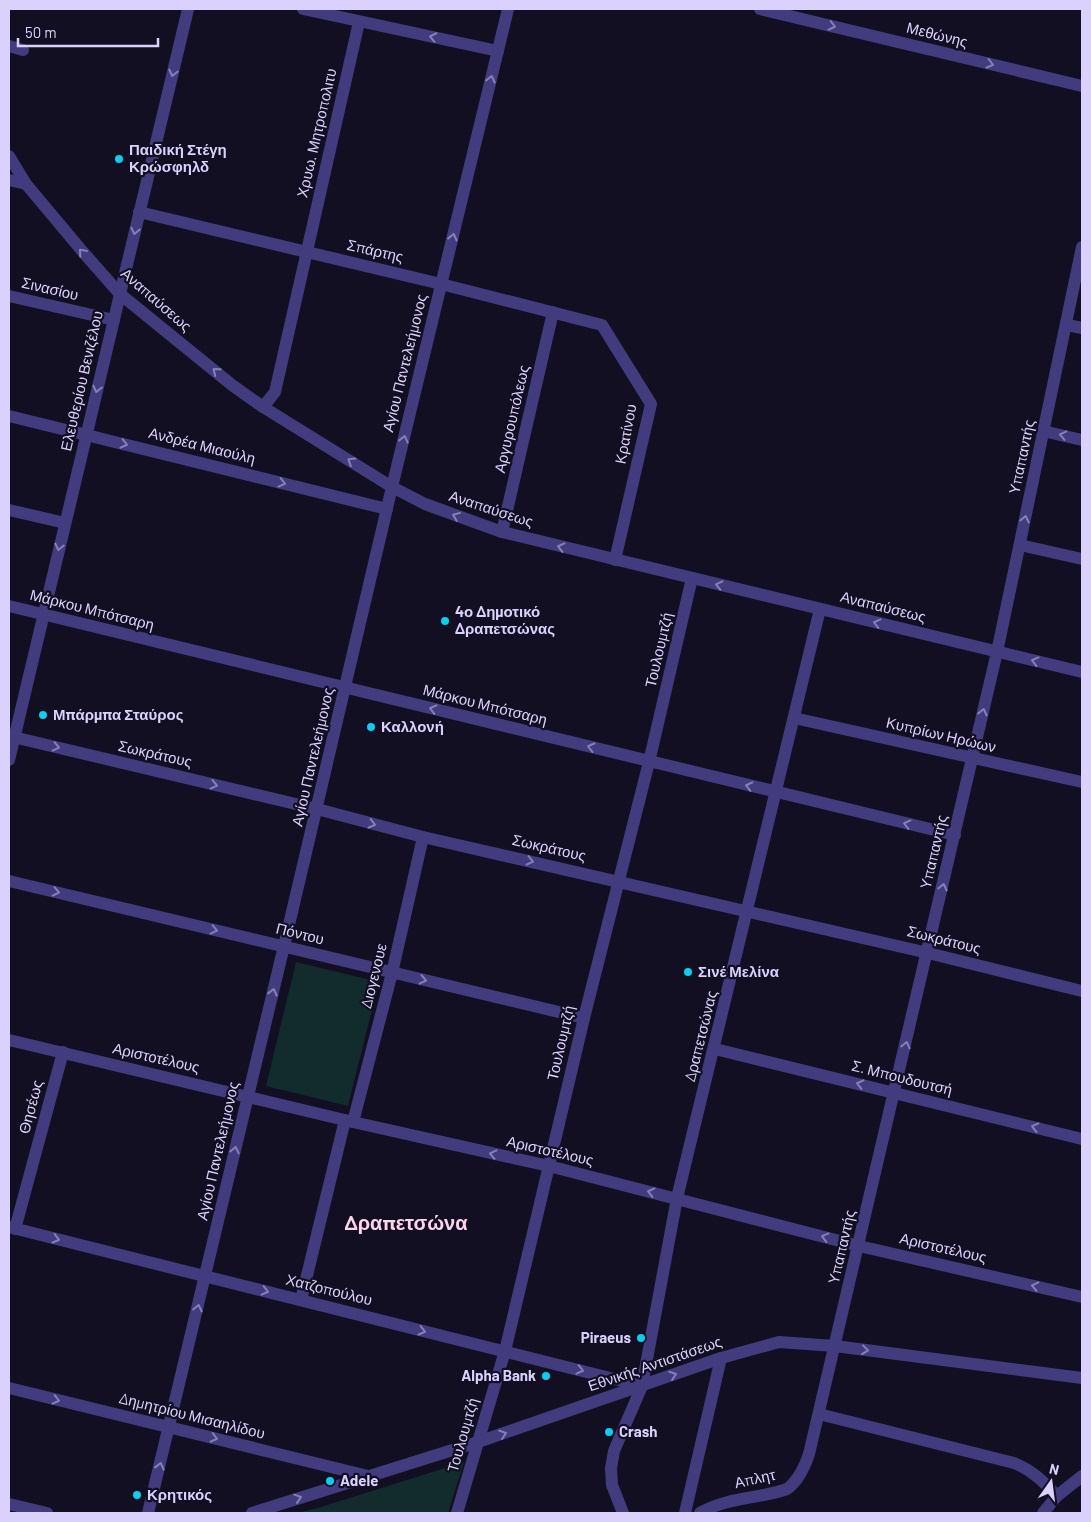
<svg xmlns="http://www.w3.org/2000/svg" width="1091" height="1522" font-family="Barlow,sans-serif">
  <rect width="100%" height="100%" fill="#130f22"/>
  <g fill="#122b2c">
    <polygon points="296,962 379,982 348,1106 266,1086"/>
    <polygon points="464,1462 448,1513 298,1513 321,1507"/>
  </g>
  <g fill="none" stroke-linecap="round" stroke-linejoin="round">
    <g stroke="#423c7f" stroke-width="12">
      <polyline points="303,9 498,51"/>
      <polyline points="760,9 1082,86"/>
      <polyline points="9,46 23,50"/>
      <polyline points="9,156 26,184 83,252 120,294 232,385 263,407 392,487 425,504 502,532 1082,672"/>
      <polyline points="9,180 26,184"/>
      <polyline points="139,212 441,284 602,325 651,404 615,560"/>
      <polyline points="9,296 114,320"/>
      <polyline points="1067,325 1082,328"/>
      <polyline points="263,407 275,392 359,22"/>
      <polyline points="9,416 387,509"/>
      <polyline points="1043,431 1082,440"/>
      <polyline points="9,510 65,523"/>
      <polyline points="502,532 553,312"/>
      <polyline points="1020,545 1082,559"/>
      <polyline points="9,606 955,835"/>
      <polyline points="794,718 1082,782"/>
      <polyline points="9,736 317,809 423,837 928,953 1082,991"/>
      <polyline points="9,760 188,9"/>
      <polyline points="9,881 584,1018"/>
      <polyline points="715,1049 1082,1139"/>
      <polyline points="353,1122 392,973 423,837"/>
      <polyline points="9,1227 642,1386"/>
      <polyline points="15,1229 63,1052"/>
      <polyline points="301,1300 345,1120"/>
      <polyline points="9,1388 368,1476"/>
      <path d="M819,1414L1014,1463C1032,1470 1044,1482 1057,1496"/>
      <polyline points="9,1504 47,1513"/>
      <polyline points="148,1513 284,946 392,487 508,9"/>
      <polyline points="457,1513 505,1351 584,1018 649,762 692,578"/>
      <polyline points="623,1513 612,1485 611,1468 614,1451 642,1386 677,1198 820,609"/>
      <polyline points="685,1513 721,1358"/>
      <path d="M700,1513C727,1497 759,1499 787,1489C798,1481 805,1466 809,1454L997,652L1082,247"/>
      <polyline points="1043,1513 1057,1496 1082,1476"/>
    </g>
    <g stroke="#423c7f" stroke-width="12">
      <polyline points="9,1040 353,1122 549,1166 859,1246 1082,1297"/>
      <polyline points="252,1513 478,1442 721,1358 779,1342 835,1346 1082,1378"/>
    </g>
  </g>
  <defs><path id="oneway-chevron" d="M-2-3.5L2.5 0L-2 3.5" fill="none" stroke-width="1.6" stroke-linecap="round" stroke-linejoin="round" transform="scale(1.25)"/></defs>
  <g stroke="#8680b8">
    <use href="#oneway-chevron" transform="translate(832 26) rotate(14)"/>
    <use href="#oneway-chevron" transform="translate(433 37) rotate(-168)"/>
    <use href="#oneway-chevron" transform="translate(990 64) rotate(14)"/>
    <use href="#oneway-chevron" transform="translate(173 73) rotate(103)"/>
    <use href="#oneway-chevron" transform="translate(491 79) rotate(-76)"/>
    <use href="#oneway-chevron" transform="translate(135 231) rotate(103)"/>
    <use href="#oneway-chevron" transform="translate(453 237) rotate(-76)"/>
    <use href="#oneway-chevron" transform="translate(82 252) rotate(-131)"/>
    <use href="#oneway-chevron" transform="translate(216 371) rotate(-141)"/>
    <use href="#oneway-chevron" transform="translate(97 389) rotate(103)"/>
    <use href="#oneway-chevron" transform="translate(1063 435) rotate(-167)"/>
    <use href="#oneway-chevron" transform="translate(404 439) rotate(-76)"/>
    <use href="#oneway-chevron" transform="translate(124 444) rotate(14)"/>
    <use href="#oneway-chevron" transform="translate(351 461) rotate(-148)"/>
    <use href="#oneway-chevron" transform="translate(282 483) rotate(14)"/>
    <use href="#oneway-chevron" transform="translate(456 516) rotate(-158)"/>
    <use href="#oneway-chevron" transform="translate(1025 519) rotate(-78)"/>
    <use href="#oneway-chevron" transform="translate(59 547) rotate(103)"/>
    <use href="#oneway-chevron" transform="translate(561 547) rotate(-166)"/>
    <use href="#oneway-chevron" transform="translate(719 585) rotate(-167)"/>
    <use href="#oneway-chevron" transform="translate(877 623) rotate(-166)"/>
    <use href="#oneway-chevron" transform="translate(1035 661) rotate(-166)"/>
    <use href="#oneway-chevron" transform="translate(433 709) rotate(-166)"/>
    <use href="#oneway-chevron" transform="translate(983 712) rotate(-77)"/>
    <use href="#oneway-chevron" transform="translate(56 747) rotate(13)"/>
    <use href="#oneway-chevron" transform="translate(591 747) rotate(-166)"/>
    <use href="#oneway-chevron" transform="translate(214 785) rotate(13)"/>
    <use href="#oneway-chevron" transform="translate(749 786) rotate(-166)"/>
    <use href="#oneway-chevron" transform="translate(372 824) rotate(14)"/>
    <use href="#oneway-chevron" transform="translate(907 824) rotate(-166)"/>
    <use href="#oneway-chevron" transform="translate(530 861) rotate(13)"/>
    <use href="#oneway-chevron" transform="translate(943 887) rotate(-77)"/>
    <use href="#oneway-chevron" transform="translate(56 892) rotate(13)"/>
    <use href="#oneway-chevron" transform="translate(214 930) rotate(13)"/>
    <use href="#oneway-chevron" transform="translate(423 980) rotate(13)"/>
    <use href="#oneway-chevron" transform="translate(273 992) rotate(-76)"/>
    <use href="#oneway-chevron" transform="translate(906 1045) rotate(-77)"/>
    <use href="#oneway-chevron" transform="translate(860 1084) rotate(-166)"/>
    <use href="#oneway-chevron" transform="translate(1035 1127) rotate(-166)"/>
    <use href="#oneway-chevron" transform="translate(235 1150) rotate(-77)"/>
    <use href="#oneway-chevron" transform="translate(493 1154) rotate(-167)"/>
    <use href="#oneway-chevron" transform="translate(651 1192) rotate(-166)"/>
    <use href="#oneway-chevron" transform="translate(825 1237) rotate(-165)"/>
    <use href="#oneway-chevron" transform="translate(56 1239) rotate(14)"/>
    <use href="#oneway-chevron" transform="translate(1035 1286) rotate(-167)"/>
    <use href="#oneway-chevron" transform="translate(265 1291) rotate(14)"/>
    <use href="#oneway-chevron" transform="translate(198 1308) rotate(-77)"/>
    <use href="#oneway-chevron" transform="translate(422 1331) rotate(14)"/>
    <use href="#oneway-chevron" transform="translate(865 1350) rotate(7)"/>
    <use href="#oneway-chevron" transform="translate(580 1370) rotate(14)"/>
    <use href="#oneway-chevron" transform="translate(673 1375) rotate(-19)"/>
    <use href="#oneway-chevron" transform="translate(56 1400) rotate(14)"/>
    <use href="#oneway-chevron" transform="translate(503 1434) rotate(-19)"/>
    <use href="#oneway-chevron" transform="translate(214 1438) rotate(14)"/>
    <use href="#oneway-chevron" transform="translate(160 1466) rotate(-76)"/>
    <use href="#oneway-chevron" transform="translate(298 1498) rotate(-18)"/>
  </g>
  <g fill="#0cccef" stroke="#130f22" stroke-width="2">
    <circle cx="119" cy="159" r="5"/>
    <circle cx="445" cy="621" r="5"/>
    <circle cx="43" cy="715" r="5"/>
    <circle cx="371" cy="727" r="5"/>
    <circle cx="688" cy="972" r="5"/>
    <circle cx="641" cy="1338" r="5"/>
    <circle cx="546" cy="1376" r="5"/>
    <circle cx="609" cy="1432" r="5"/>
    <circle cx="330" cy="1481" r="5"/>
    <circle cx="137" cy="1495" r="5"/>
  </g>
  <g text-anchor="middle" stroke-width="4.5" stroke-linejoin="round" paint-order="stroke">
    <g font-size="15" fill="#dad2fd" stroke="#130f22">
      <text transform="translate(937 35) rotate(14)" y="5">Μεθώνης</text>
      <text transform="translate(317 133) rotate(-77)" y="5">Χρυω. Μητροπολιτυ</text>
      <text transform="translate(375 251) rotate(13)" y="5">Σπάρτης</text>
      <text transform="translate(50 289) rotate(13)" y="5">Σινασίου</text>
      <text transform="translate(156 300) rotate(41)" y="5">Αναπαύσεως</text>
      <text transform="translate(405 363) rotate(-76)" y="5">Αγίου Παντελεήμονος</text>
      <text transform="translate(82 381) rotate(-77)" y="5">Ελευθερίου Βενιζέλου</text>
      <text transform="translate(512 419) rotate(-77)" y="5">Αργυρουπόλεως</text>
      <text transform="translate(626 434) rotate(-79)" y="5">Κρατίνου</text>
      <text transform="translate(202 446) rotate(14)" y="5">Ανδρέα Μιαούλη</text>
      <text transform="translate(1022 457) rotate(-78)" y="5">Υπαπαντής</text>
      <text transform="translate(491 509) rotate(18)" y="5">Αναπαύσεως</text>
      <text transform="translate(883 607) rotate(14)" y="5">Αναπαύσεως</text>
      <text transform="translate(92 610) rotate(14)" y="5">Μάρκου Μπότσαρη</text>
      <text transform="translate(659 650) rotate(-77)" y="5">Τουλουμτζή</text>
      <text transform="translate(485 705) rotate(14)" y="5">Μάρκου Μπότσαρη</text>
      <text transform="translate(941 735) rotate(13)" y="5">Κυπρίων Ηρώων</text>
      <text transform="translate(155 754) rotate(13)" y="5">Σωκράτους</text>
      <text transform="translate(313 757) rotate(-77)" y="5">Αγίου Παντελεήμονος</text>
      <text transform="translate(549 848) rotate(13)" y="5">Σωκράτους</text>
      <text transform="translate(934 852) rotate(-77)" y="5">Υπαπαντής</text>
      <text transform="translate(300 934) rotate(14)" y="5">Πόντου</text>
      <text transform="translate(944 940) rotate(14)" y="5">Σωκράτους</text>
      <text transform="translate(374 976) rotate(-76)" y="5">Διογενουε</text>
      <text transform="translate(701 1036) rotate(-76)" y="5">Δραπετσώνας</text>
      <text transform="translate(561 1043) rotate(-77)" y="5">Τουλουμτζή</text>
      <text transform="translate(156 1058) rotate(13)" y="5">Αριστοτέλους</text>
      <text transform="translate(902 1078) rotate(14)" y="5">Σ. Μπουδουτσή</text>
      <text transform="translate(31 1107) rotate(-75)" y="5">Θησέως</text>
      <text transform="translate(218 1151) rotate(-77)" y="5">Αγίου Παντελεήμονος</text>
      <text transform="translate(550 1151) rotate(13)" y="5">Αριστοτέλους</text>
      <text transform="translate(842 1247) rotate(-77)" y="5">Υπαπαντής</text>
      <text transform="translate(943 1248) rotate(13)" y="5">Αριστοτέλους</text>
      <text transform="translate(329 1290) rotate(14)" y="5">Χατζοπούλου</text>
      <text transform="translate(655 1364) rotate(-19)" y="5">Εθνικής Αντιστάσεως</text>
      <text transform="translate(192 1416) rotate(14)" y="5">Δημητρίου Μισαηλίδου</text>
      <text transform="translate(463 1435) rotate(-74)" y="5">Τουλουμτζή</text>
      <text transform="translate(755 1479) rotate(-12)" y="5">Απλητ</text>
    </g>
    <g font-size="15" font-weight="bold" fill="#dad2fd" stroke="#130f22" text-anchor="start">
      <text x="129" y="155">Παιδική Στέγη<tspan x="129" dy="17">Κρώσφηλδ</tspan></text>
      <text x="455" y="617">4ο Δημοτικό<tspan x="455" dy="17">Δραπετσώνας</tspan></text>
      <text x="53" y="720">Μπάρμπα Σταύρος</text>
      <text x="381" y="732">Καλλονή</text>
      <text x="698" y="977">Σινέ Μελίνα</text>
      <text x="631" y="1343" text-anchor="end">Piraeus</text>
      <text x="536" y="1381" text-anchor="end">Alpha Bank</text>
      <text x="619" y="1437">Crash</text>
      <text x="340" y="1486">Adele</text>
      <text x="147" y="1500">Κρητικός</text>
    </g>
    <g font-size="20" font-weight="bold" fill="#fdd4ec" stroke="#130f22">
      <text x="406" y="1230">Δραπετσώνα</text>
    </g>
  </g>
  <rect width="1091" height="1522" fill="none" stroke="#dad2fd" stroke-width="20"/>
  <g transform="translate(1051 1482) rotate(14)" stroke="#130f22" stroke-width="4" paint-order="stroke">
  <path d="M0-4L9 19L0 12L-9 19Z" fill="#dad2fd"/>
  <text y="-8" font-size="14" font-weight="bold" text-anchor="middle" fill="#dad2fd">N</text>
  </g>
  <path d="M18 38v8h140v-8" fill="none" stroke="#dad2fd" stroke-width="2.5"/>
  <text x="25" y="38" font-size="15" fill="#dad2fd" stroke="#130f22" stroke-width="4" paint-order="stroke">50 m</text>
</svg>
